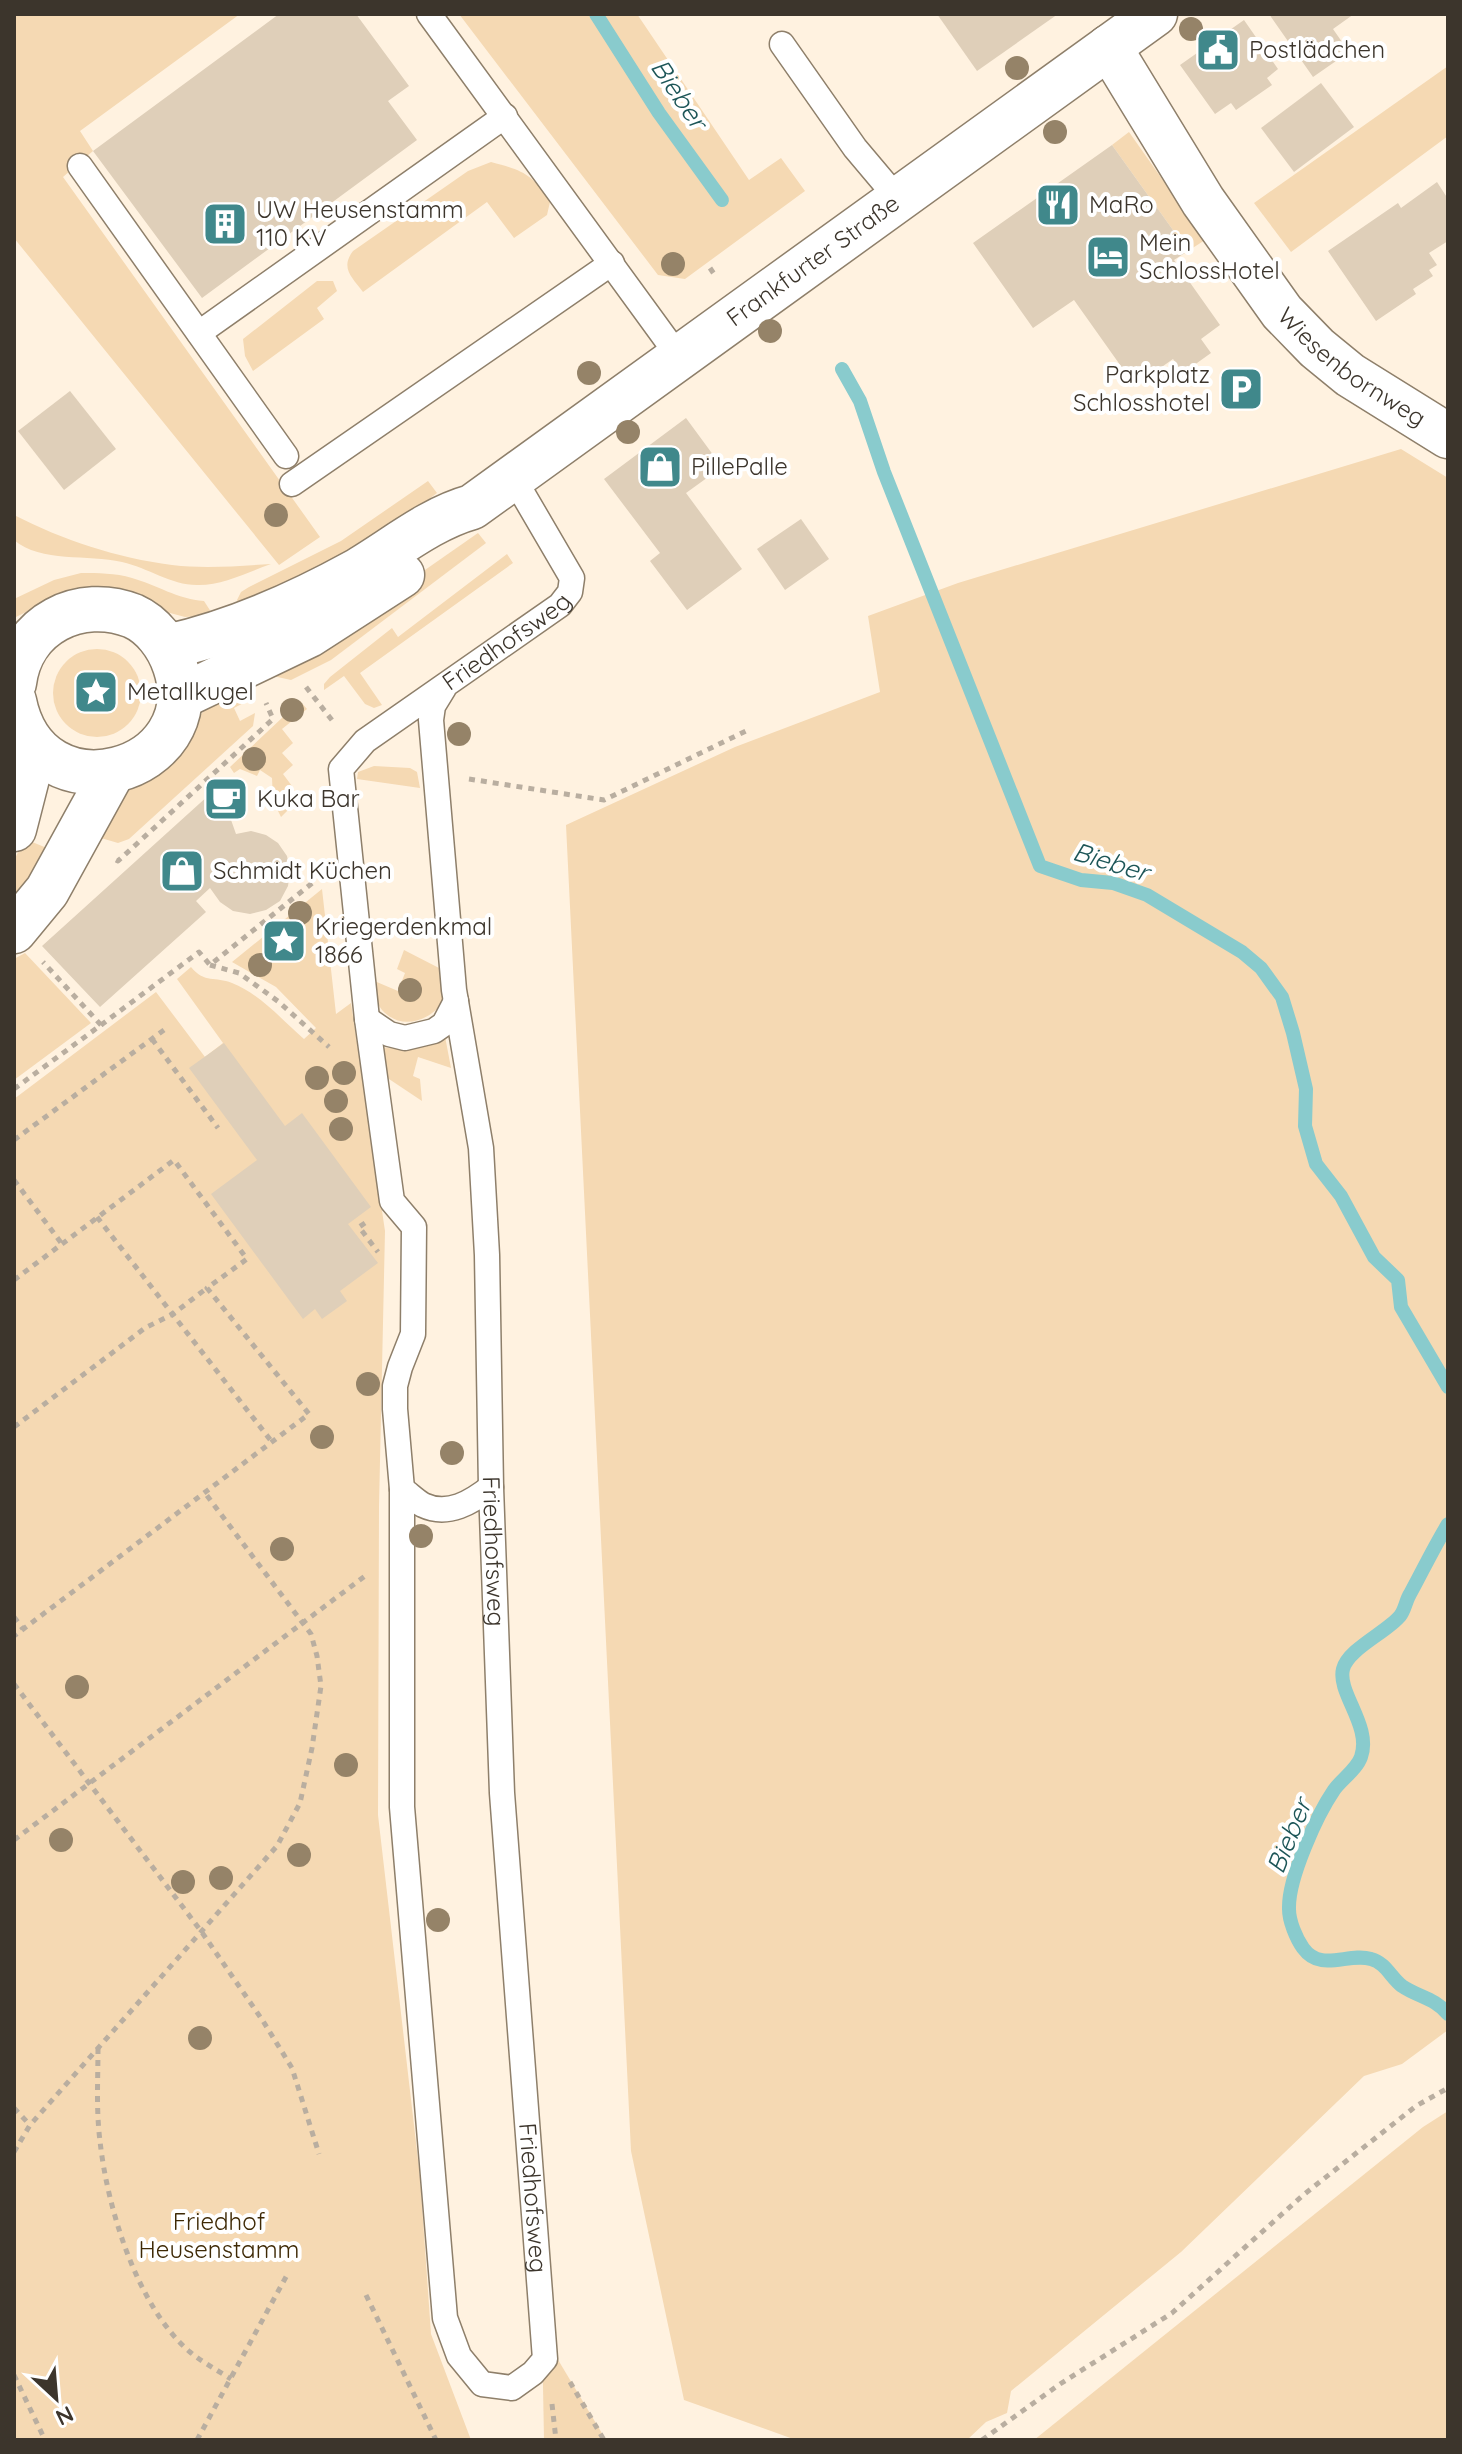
<svg xmlns="http://www.w3.org/2000/svg" width="1462" height="2454" font-family="Quicksand,sans-serif">
  <rect width="100%" height="100%" fill="#fff2e0"/>
  <g fill="#f5d9b3">
    <polygon points="14,14 240,14 80,131 93,151 63,177 320,537 279,565 14,238"/>
    <polygon points="459,14 637,14 749,180 781,158 805,191 685,279 658,275"/>
    <polygon points="1448,66 1448,136 1291,252 1254,203"/>
    <polygon points="1129,132 1205,240 1188,251 1112,145"/>
    <path d="M491,162C522,170 533,174 550,202L547,215L514,238L487,202L363,292C352,277 340,268 353,251L468,171Z"/>
    <polygon points="317,281 333,281 337,291 317,308 324,319 253,371 245,356 243,339"/>
    <polygon points="1401,449 1448,478 1448,2030 1402,2064 1364,2076 1181,2252 1011,2391 1007,2413 986,2422 967,2440 796,2440 684,2400 631,2151 566,825 735,747 880,692 868,616 958,583"/>
    <path d="M428,481L437,493C376,540 308,572 240,608L237,600L241,592L249,587L341,541Z"/>
    <path d="M14,515C63,540 117,558 172,565C205,569 238,566 271,564C248,572 223,585 199,585C172,586 149,568 122,562C88,554 41,563 14,540Z"/>
    <polygon points="478,533 486,543 331,660 291,680 273,676"/>
    <polygon points="507,554 513,563 360,673 382,705 374,708 365,704 344,676 324,690 324,684 330,677 392,628 398,637"/>
    <path d="M81,573C98,573 115,573 132,578C157,585 177,599 204,601L213,615L185,617L159,610L40,605L14,618V599L54,580Z"/>
    <circle cx="97" cy="693" r="44"/>
    <polygon points="243,679 251,699 234,708 240,721 255,713 253,726 129,839 118,843 94,836 117,802 128,791 163,769 207,706"/>
    <polygon points="300,701 307,709 282,729 293,743 282,753 293,765 283,774 292,786 283,795 292,806 281,817 273,801 272,778 260,770 257,776 240,769 234,773 230,767"/>
    <polygon points="374,766 410,768 417,772 420,788 357,779 358,772"/>
    <polygon points="25,839 54,851 14,909 14,860"/>
    <path d="M322,889L336,1014L351,1003L385,1231L379,1507L378,1815L420,2177L431,2334L471,2440H14V1099L156,992L205,1057L223,1043L177,979L191,967C205,984 215,976 232,983C260,994 282,1020 304,1039L316,1028L276,987L232,962Z"/>
    <path d="M404,950L439,968L443,1003C428,1021 401,1031 382,1010C376,1003 374,989 372,980L398,991L405,973L397,969Z"/>
    <polygon points="25,953 91,1023 14,1080 14,959"/>
    <path d="M444,1031L451,1068L418,1057L413,1076L420,1079L422,1101L383,1075L378,1046C407,1053 418,1045 444,1031Z"/>
    <polygon points="1448,2111 1448,2440 1034,2440 1423,2127"/>
    <polygon points="542,2333 606,2440 544,2440"/>
  </g>
  <g fill="none" stroke-linecap="round" stroke-linejoin="round">
    <g stroke="#89cbcd" stroke-width="14">
      <polyline points="596,14 659,113 722,200"/>
      <polyline points="842,369 860,401 884,472 1040,866 1081,880 1113,883 1147,895 1242,952 1261,968 1282,997 1293,1033 1306,1089 1305,1126 1316,1164 1341,1196 1374,1257 1398,1280 1401,1307 1448,1387"/>
      <path d="M1448,1524C1434,1547 1423,1570 1410,1594C1406,1600 1405,1610 1400,1616C1387,1632 1348,1649 1343,1669C1337,1693 1372,1726 1361,1757C1357,1769 1341,1780 1334,1790C1317,1815 1288,1878 1289,1909C1289,1921 1296,1938 1303,1948C1321,1973 1348,1952 1371,1959C1386,1963 1391,1978 1402,1986C1418,1997 1435,1998 1448,2014"/>
    </g>
  </g>
  <g fill="#dfcfb9">
    <polygon points="279,14 356,14 409,86 388,101 417,140 202,298 93,151"/>
    <polygon points="937,14 1058,14 977,71"/>
    <polygon points="1269,14 1354,14 1333,29 1349,52 1313,77"/>
    <polygon points="1244,20 1278,69 1267,78 1272,85 1236,110 1231,103 1215,114 1180,65"/>
    <polygon points="1321,83 1354,127 1294,172 1261,128"/>
    <polygon points="1112,145 1188,251 1174,260 1220,325 1201,339 1211,353 1183,373 1173,359 1135,386 1074,300 1033,328 973,243"/>
    <polygon points="1437,182 1448,199 1448,241 1429,253 1437,265 1429,270 1433,276 1413,289 1416,294 1376,321 1328,251 1398,203 1401,208"/>
    <polygon points="70,391 116,449 64,490 18,431"/>
    <polygon points="686,418 722,467 686,493 742,569 687,610 650,561 660,553 604,479"/>
    <polygon points="801,519 829,559 785,590 757,549"/>
    <polygon points="220,785 241,808 230,817 236,834 251,831 266,835 278,843 287,856 290,871 288,886 280,901 266,910 250,914 233,911 220,902 210,888 196,901 206,912 100,1007 42,946"/>
    <polygon points="224,1043 285,1126 302,1113 371,1207 348,1224 378,1263 340,1291 347,1301 322,1319 315,1309 303,1319 211,1194 257,1160 189,1068"/>
  </g>
  <g fill="none" stroke-linecap="round" stroke-linejoin="round">
    <g stroke="#8e7f6a" stroke-width="27">
      <g id="service">
        <polyline points="429,14 679,357"/>
        <polyline points="782,44 855,148 898,199"/>
        <polyline points="80,166 286,456"/>
        <polyline points="199,333 505,116"/>
        <polyline points="292,484 612,263"/>
        <path id="s1" d="M444,688L433,706L431,720L454,990L481,1148L487,1255L491,1487L502,1793L545,2359L533,2373L512,2388L482,2384L459,2356L445,2318L402,1807V1489L395,1409V1386L400,1367L413,1334L414,1227L392,1201L367,1019L341,769L365,741L560,605L570,592L572,578L513,477"/>
        <polyline points="367,1019 389,1034 405,1038 434,1031 444,1024 456,1001"/>
        <path d="M402,1489C409,1494 416,1501 423,1505C448,1517 472,1502 491,1487"/>
      </g>
    </g>
    <g stroke="#8e7f6a" stroke-width="47">
      <g id="minor">
        <path id="s2" d="M1109,47L1203,201L1282,312L1317,348L1350,375L1448,436"/>
      </g>
    </g>
    <g stroke="#8e7f6a" stroke-width="47">
      <g id="tertiary">
        <path id="s3" d="M167,647C234,632 295,605 355,572C393,550 429,519 472,507L1155,14"/>
        <path d="M14,683C21,624 80,595 133,616C153,625 168,645 175,666C211,773 38,823 14,701"/>
        <polyline points="180,697 309,635 402,575"/>
        <polyline points="14,829 35,747"/>
        <polyline points="14,931 47,891 112,773"/>
      </g>
    </g>
    <g stroke="#b9aea0" stroke-width="5" stroke-dasharray="6 6" stroke-linecap="butt">
      <polyline points="710,268 716,277"/>
      <polyline points="306,687 335,724"/>
      <polyline points="469,779 604,800 750,729"/>
      <polyline points="116,860 118,861 273,719 266,703"/>
      <polyline points="210,965 239,973 279,1002 329,1047"/>
      <polyline points="101,1025 199,952 210,965 316,880"/>
      <polyline points="152,1039 218,1128"/>
      <polyline points="14,1089 101,1025 43,962"/>
      <polyline points="14,1140 164,1030"/>
      <polyline points="14,1180 62,1244"/>
      <polyline points="97,1217 272,1442"/>
      <polyline points="365,1223 359,1227 378,1252"/>
      <polyline points="14,1280 174,1160 247,1259 207,1288 309,1414 14,1636"/>
      <polyline points="14,1427 145,1328 173,1314 207,1288"/>
      <polyline points="14,1617 23,1629"/>
      <polyline points="14,1684 201,1931 263,2021 292,2068 319,2154"/>
      <polyline points="14,1840 365,1576"/>
      <path d="M98,2048C98,2079 96,2110 100,2141C107,2207 137,2307 190,2352C202,2362 217,2370 231,2379"/>
      <polyline points="14,2108 30,2125"/>
      <polyline points="14,2152 30,2125 277,1846 300,1803 312,1748 321,1686 317,1656 311,1634 205,1493"/>
      <polyline points="366,2295 436,2440"/>
      <polyline points="14,2375 45,2440"/>
      <polyline points="570,2382 604,2440"/>
      <polyline points="552,2404 556,2440"/>
      <polyline points="197,2440 287,2275"/>
      <polyline points="982,2440 1060,2384 1172,2313 1302,2196 1416,2106 1448,2088"/>
    </g>
    <use href="#service" stroke="#fff" stroke-width="24"/>
    <use href="#minor" stroke="#fff" stroke-width="44"/>
    <use href="#tertiary" stroke="#fff" stroke-width="44"/>
  </g>
  <g fill="#958368">
    <circle cx="1191" cy="29" r="12"/>
    <circle cx="1017" cy="68" r="12"/>
    <circle cx="1055" cy="132" r="12"/>
    <circle cx="673" cy="264" r="12"/>
    <circle cx="770" cy="331" r="12"/>
    <circle cx="589" cy="373" r="12"/>
    <circle cx="628" cy="432" r="12"/>
    <circle cx="276" cy="515" r="12"/>
    <circle cx="292" cy="710" r="12"/>
    <circle cx="459" cy="734" r="12"/>
    <circle cx="254" cy="759" r="12"/>
    <circle cx="300" cy="913" r="12"/>
    <circle cx="260" cy="965" r="12"/>
    <circle cx="410" cy="990" r="12"/>
    <circle cx="344" cy="1073" r="12"/>
    <circle cx="317" cy="1078" r="12"/>
    <circle cx="336" cy="1101" r="12"/>
    <circle cx="341" cy="1129" r="12"/>
    <circle cx="368" cy="1384" r="12"/>
    <circle cx="322" cy="1437" r="12"/>
    <circle cx="452" cy="1453" r="12"/>
    <circle cx="421" cy="1536" r="12"/>
    <circle cx="282" cy="1549" r="12"/>
    <circle cx="77" cy="1687" r="12"/>
    <circle cx="346" cy="1765" r="12"/>
    <circle cx="61" cy="1840" r="12"/>
    <circle cx="299" cy="1855" r="12"/>
    <circle cx="221" cy="1878" r="12"/>
    <circle cx="183" cy="1882" r="12"/>
    <circle cx="438" cy="1920" r="12"/>
    <circle cx="200" cy="2038" r="12"/>
  </g>
  <defs>
    <g id="civic-square" transform="scale(2.3)"><rect x="-9" y="-9" width="18" height="18" rx="4" fill="#40888b" stroke="#fff"/><path d="M-.6-6.5H3V-4.5H.6V-3L4-1V1h2V6H-6V1h2V-1L-.6-3ZM-1.2 2.5V6h2.4V2.5Z" fill="#fff"/></g>
    <g id="restaurant-square" transform="scale(2.3)"><rect x="-9" y="-9" width="18" height="18" rx="4" fill="#40888b" stroke="#fff"/><path d="M-5-6h1v4h1v-4h1v4h1v-4h1v5L-1.5 .5V6h-2V.5L-5-1ZM5-6V6H3V1.5H1.5Q1.5-4 5-6Z" fill="#fff"/></g>
    <g id="building-square" transform="scale(2.3)"><rect x="-9" y="-9" width="18" height="18" rx="4" fill="#40888b" stroke="#fff"/><path d="M-4-6H4V6H1V3H-1V6H-4ZM-2.5-4.3h1.7v1.8h-1.7ZM.8-4.3h1.7v1.8H.8ZM-2.5-1h1.7V.8h-1.7ZM.8-1h1.7V.8H.8Z" fill="#fff"/></g>
    <g id="hotel-square" transform="scale(2.3)"><rect x="-9" y="-9" width="18" height="18" rx="4" fill="#40888b" stroke="#fff"/><path d="M-6-4.5h1.5V1H6V5H4.5V3h-9V5H-6ZM-4 0a1.8 1.8 0 1 1 3.6 0ZM.5 0V-2.5h3Q6-2.5 6 0Z" fill="#fff"/></g>
    <g id="parking-square" transform="scale(2.3)"><rect x="-9" y="-9" width="18" height="18" rx="4" fill="#40888b" stroke="#fff"/><path d="M-3.5-5.5H1a3.5 3.5 0 0 1 0 7H-1V5.5H-3.5ZM-1-3.4V-.6H.8a1.4 1.4 0 0 0 0-2.8Z" fill="#fff"/></g>
    <g id="shop-square" transform="scale(2.3)"><rect x="-9" y="-9" width="18" height="18" rx="4" fill="#40888b" stroke="#fff"/><path d="M-5-2.5h2.3a2.7 3.5 0 0 1 5.4 0H5L5.5 6h-11ZM-1.5-2.5h3a1.5 2.3 0 0 0-3 0Z" fill="#fff"/></g>
    <g id="sight-square" transform="scale(2.3)"><rect x="-9" y="-9" width="18" height="18" rx="4" fill="#40888b" stroke="#fff"/><path d="M0-6L1.8-2.2L6-1.7L2.9 1.2L3.7 5.4L0 3.3L-3.7 5.4L-2.9 1.2L-6-1.7L-1.8-2.2Z" fill="#fff"/></g>
    <g id="cafe-square" transform="scale(2.3)"><rect x="-9" y="-9" width="18" height="18" rx="4" fill="#40888b" stroke="#fff"/><path d="M-5.5-4.5H6V0H3Q3 3.5 0 3.5H-2.5Q-5.5 3.5-5.5 0ZM3-3.2v2h1.7v-2ZM-6 4.5H4V6H-6Z" fill="#fff"/></g>
  </defs>
  <g fill-rule="evenodd">
    <use href="#civic-square" x="1218" y="50"/>
    <use href="#restaurant-square" x="1058" y="205"/>
    <use href="#building-square" x="225" y="224"/>
    <use href="#hotel-square" x="1108" y="257"/>
    <use href="#parking-square" x="1241" y="389"/>
    <use href="#shop-square" x="660" y="467"/>
    <use href="#sight-square" x="96" y="692"/>
    <use href="#cafe-square" x="226" y="799"/>
    <use href="#shop-square" x="182" y="871"/>
    <use href="#sight-square" x="284" y="941"/>
  </g>
  <g text-anchor="middle" stroke-width="8" stroke-linejoin="round" paint-order="stroke">
    <g font-size="24" fill="#3c352c" stroke="#fff" text-anchor="start">
      <text x="1249" y="58">Postlädchen</text>
      <text x="1089" y="213">MaRo</text>
      <text x="256" y="218">UW Heusenstamm<tspan x="256" dy="28">110 KV</tspan></text>
      <text x="1139" y="251">Mein<tspan x="1139" dy="28">SchlossHotel</tspan></text>
      <text x="1210" y="383" text-anchor="end">Parkplatz<tspan x="1210" dy="28">Schlosshotel</tspan></text>
      <text x="691" y="475">PillePalle</text>
      <text x="127" y="700">Metallkugel</text>
      <text x="257" y="807">Kuka Bar</text>
      <text x="213" y="879">Schmidt Küchen</text>
      <text x="315" y="935">Kriegerdenkmal<tspan x="315" dy="28">1866</tspan></text>
    </g>
    <g font-size="24" fill="#3c352c" stroke="#fff">
      <text dy="8" stroke="none"><textPath href="#s3" startOffset="758">Frankfurter Straße</textPath></text>
      <text dy="8" stroke="none"><textPath href="#s2" startOffset="406">Wiesenbornweg</textPath></text>
      <text dy="8" stroke="none"><textPath href="#s1" startOffset="3606">Friedhofsweg</textPath></text>
      <text dy="8" stroke="none"><textPath href="#s1" startOffset="870">Friedhofsweg</textPath></text>
      <text dy="8" stroke="none"><textPath href="#s1" startOffset="1518">Friedhofsweg</textPath></text>
    </g>
    <g font-size="24" fill="#3e2905" stroke="#fff">
      <text x="219" y="2230">Friedhof<tspan x="219" dy="28">Heusenstamm</tspan></text>
    </g>
    <g font-size="26" font-style="italic" fill="#1d5658" stroke="#fff">
      <text transform="translate(679 94) rotate(56)" y="9">Bieber</text>
      <text transform="translate(1111 862) rotate(17)" y="9">Bieber</text>
      <text transform="translate(1289 1836) rotate(-68)" y="9">Bieber</text>
    </g>
  </g>
  <rect width="1462" height="2454" fill="none" stroke="#3c352c" stroke-width="32"/>
  <g transform="translate(56 2398) rotate(154)" stroke="#ffffff" stroke-width="6" paint-order="stroke">
  <path d="M0-6L14 30L0 20L-14 30Z" fill="#3c352c"/>
  <text y="-12" font-size="22" font-weight="bold" text-anchor="middle" fill="#3c352c">N</text>
  </g>
</svg>
